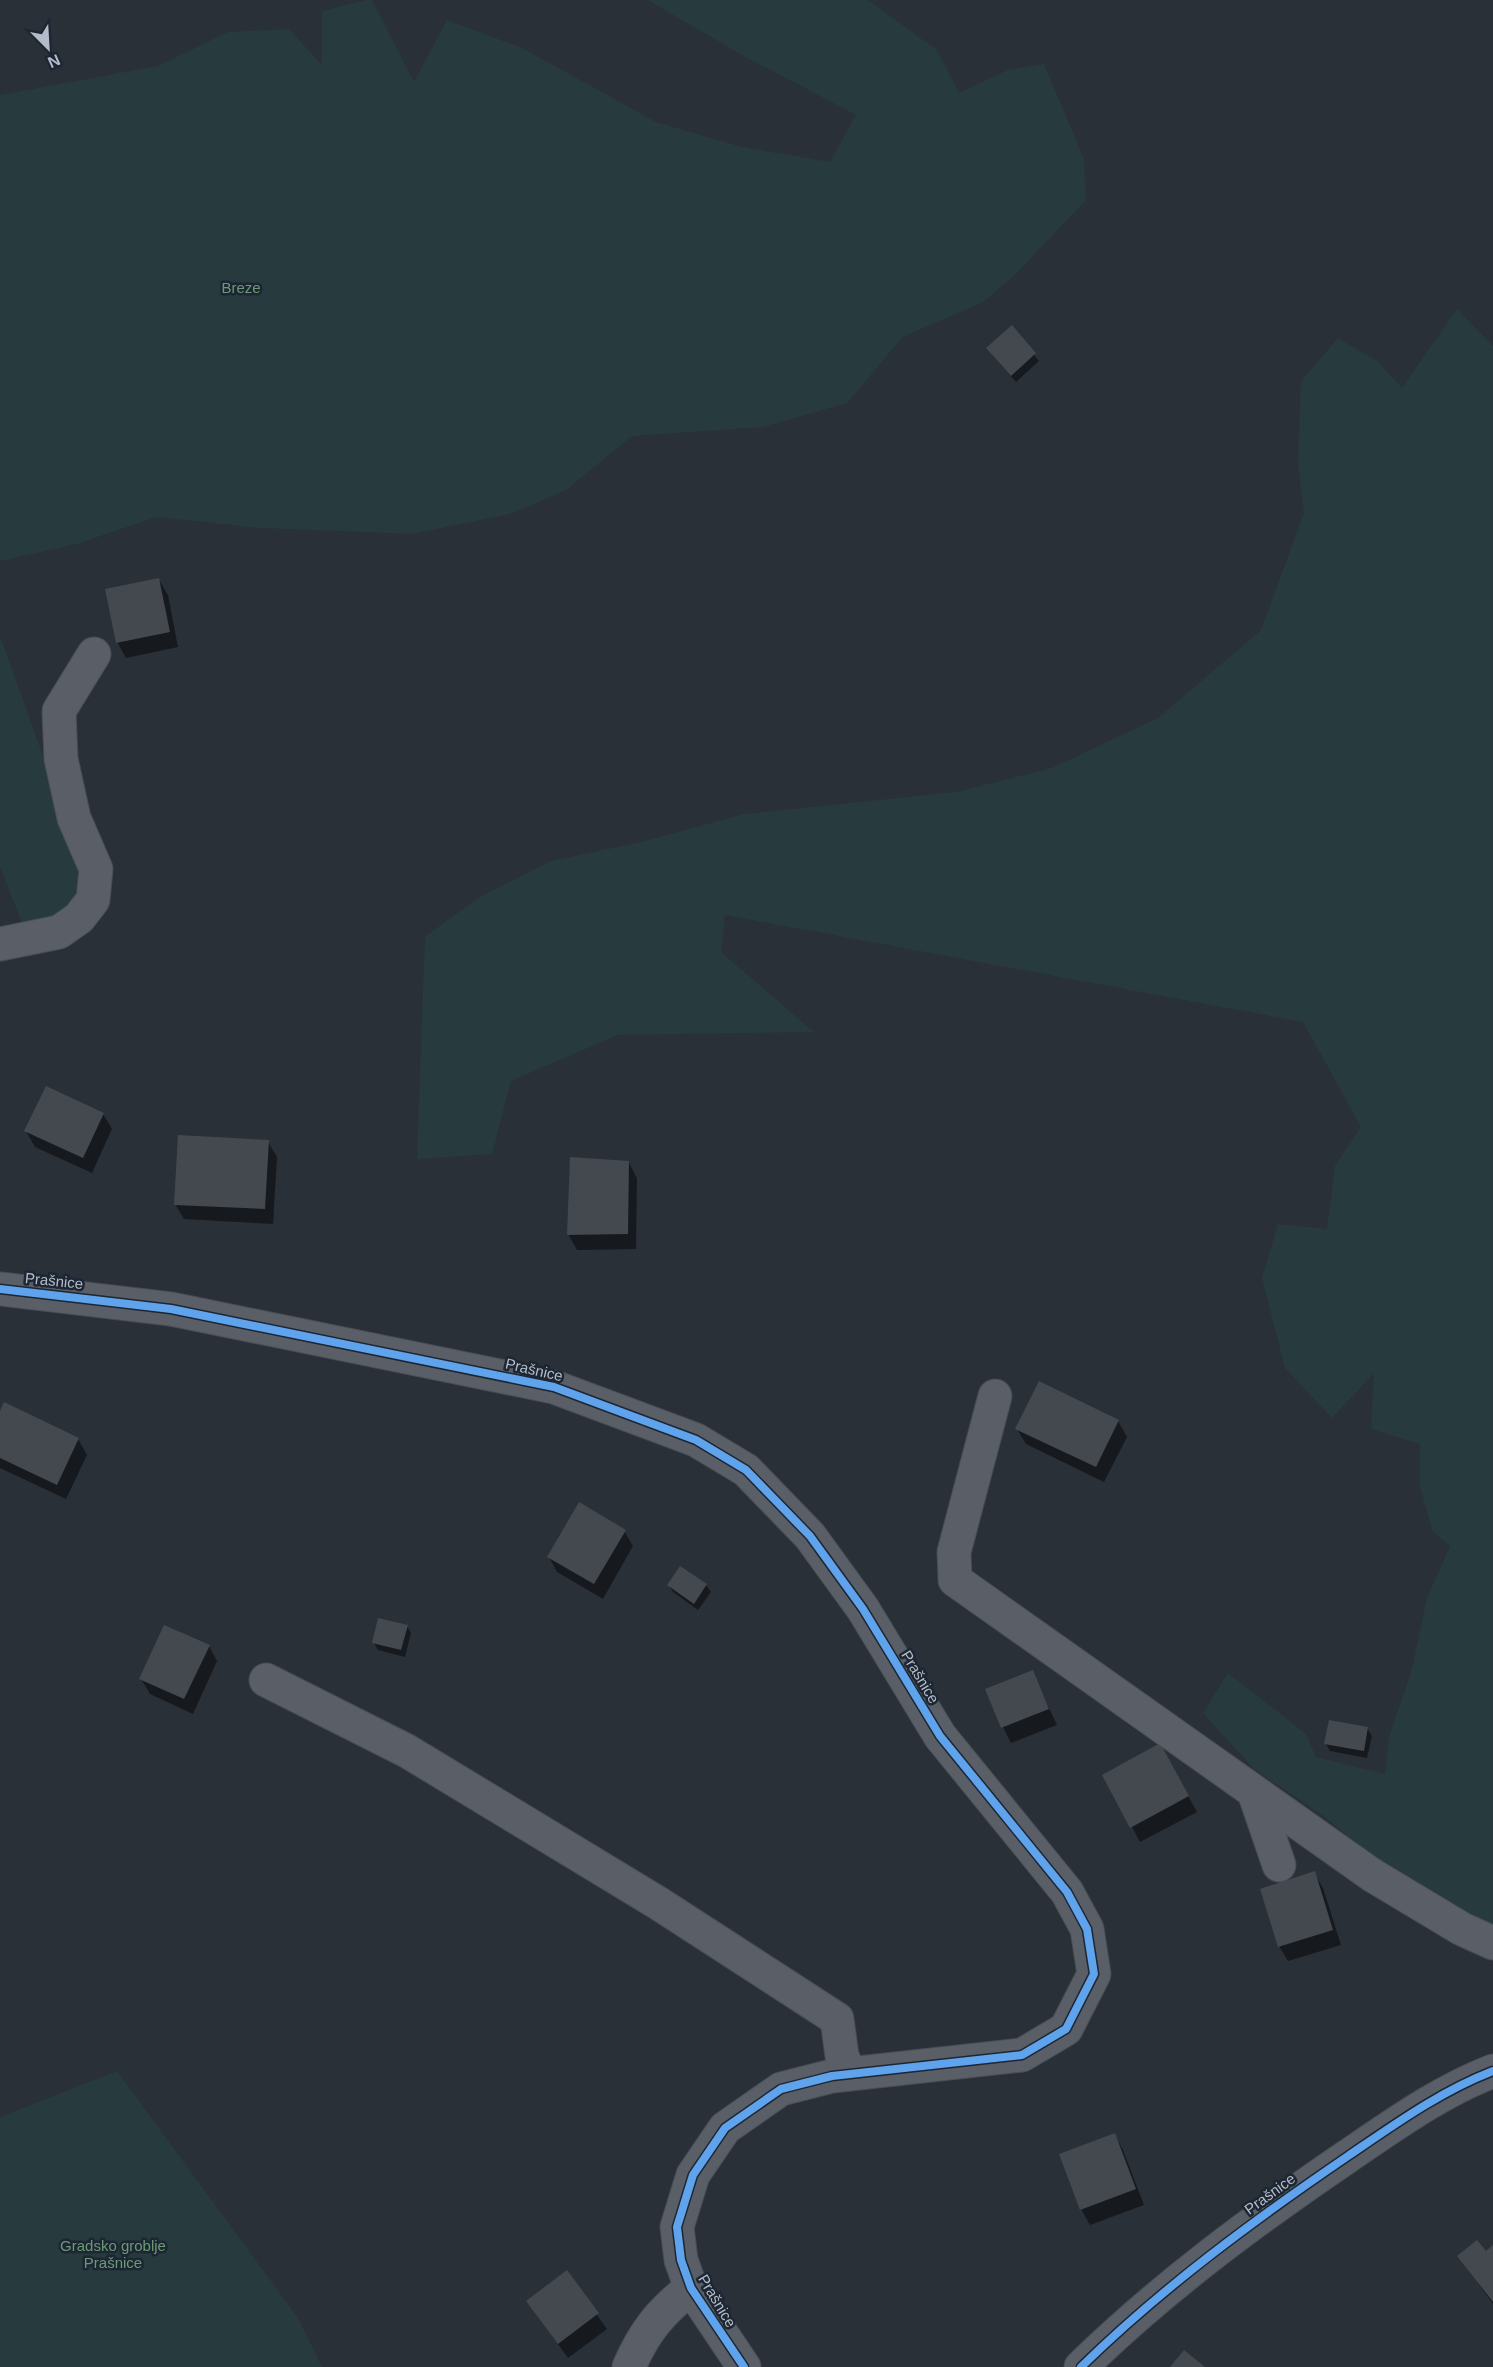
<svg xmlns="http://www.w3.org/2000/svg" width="1493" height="2367" font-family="Arial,sans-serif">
  <rect width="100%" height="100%" fill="#2a3038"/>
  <g fill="#273a3e">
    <polygon points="366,0 372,0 414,82 447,20 522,48 656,122 742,147 830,162 856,115 738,53 648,0 868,0 937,50 959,93 1008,70 1044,64 1084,159 1086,200 1013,277 983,302 903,337 847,403 763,427 632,436 566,490 513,513 413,534 262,528 156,517 77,544 0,561 0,95 158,66 228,32 289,29 322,65 322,11"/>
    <polygon points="1457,309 1493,346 1493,1927 1396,1876 1325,1817 1254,1769 1203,1713 1228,1673 1306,1734 1316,1757 1385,1774 1389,1737 1412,1669 1427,1598 1450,1546 1433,1532 1420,1487 1420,1444 1371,1429 1374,1373 1332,1418 1285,1368 1262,1278 1278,1224 1327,1229 1335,1166 1361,1127 1303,1022 725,915 721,952 814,1032 618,1035 511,1081 492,1154 417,1159 425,937 476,899 551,861 641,842 744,814 956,792 1052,768 1158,718 1261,630 1304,513 1298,462 1301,381 1338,338 1377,361 1402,388"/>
    <polygon points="0,636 97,906 24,928 0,867"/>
    <polygon points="117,2071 298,2318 322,2367 0,2367 0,2117"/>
  </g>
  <g fill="#0007">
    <polygon points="1012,328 1039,361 1016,382 992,355"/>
    <polygon points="159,580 168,595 178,647 126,658 117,642"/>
    <polygon points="103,1114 112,1129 92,1173 35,1147 26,1131"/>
    <polygon points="268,1142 277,1157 273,1224 184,1219 175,1204"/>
    <polygon points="629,1163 637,1178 636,1249 577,1250 568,1234"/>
    <polygon points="0,1414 78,1439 87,1455 66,1499 0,1468"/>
    <polygon points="1118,1421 1127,1437 1104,1482 1026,1444 1017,1429"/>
    <polygon points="624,1531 633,1546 603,1599 557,1572 549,1557"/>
    <polygon points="681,1568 706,1585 711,1592 698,1610 673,1592 669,1585"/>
    <polygon points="407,1626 411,1633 405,1657 378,1650 374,1643"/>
    <polygon points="209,1646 217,1661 193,1714 150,1694 141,1679"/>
    <polygon points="1032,1672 1057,1725 1011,1743 1003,1727"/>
    <polygon points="1367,1728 1372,1736 1367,1758 1330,1751 1326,1744"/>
    <polygon points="1160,1745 1197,1812 1140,1842 1104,1775"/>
    <polygon points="1314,1873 1323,1888 1341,1945 1288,1961 1279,1946"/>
    <polygon points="1115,2135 1123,2150 1144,2205 1090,2225 1081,2209"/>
    <polygon points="1493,2247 1493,2304 1459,2257 1485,2253"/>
    <polygon points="567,2273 607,2329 568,2358 528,2302"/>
  </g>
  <g fill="#444950">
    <polygon points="1012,325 1036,353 1011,376 986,348"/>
    <polygon points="159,578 170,632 116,643 105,589"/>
    <polygon points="46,1086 104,1113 83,1158 24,1131"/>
    <polygon points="178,1135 269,1140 265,1209 174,1205"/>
    <polygon points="570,1157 629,1161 628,1234 567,1235"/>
    <polygon points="1039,1381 1119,1420 1096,1467 1015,1429"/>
    <polygon points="4,1402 79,1438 57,1485 0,1458 0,1411"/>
    <polygon points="579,1502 626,1530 594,1584 547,1557"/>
    <polygon points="680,1566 707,1584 694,1604 667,1585"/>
    <polygon points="378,1618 408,1625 401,1650 372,1643"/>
    <polygon points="164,1625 210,1645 184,1699 139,1679"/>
    <polygon points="1033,1670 1049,1709 1001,1728 985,1689"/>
    <polygon points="1329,1720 1368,1727 1364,1751 1324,1744"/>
    <polygon points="1160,1743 1189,1796 1130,1828 1102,1775"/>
    <polygon points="1315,1871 1333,1930 1278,1947 1260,1889"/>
    <polygon points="1115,2133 1136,2189 1080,2210 1059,2154"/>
    <polygon points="1477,2240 1486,2251 1493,2245 1493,2302 1457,2256"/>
    <polygon points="567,2270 599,2313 558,2344 526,2301"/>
    <polygon points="1184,2350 1205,2367 1170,2367"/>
  </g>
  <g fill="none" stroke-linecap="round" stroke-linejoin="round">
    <g stroke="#484c53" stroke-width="35">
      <g id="minor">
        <polyline points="0,944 59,932 79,918 93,900 96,869 74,818 61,759 59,711 94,654"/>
        <polyline points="0,1289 171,1309 554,1387 696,1440 746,1470 810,1536 863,1609 940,1736 1067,1892 1087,1929 1094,1974 1066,2029 1022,2055 832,2076 781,2089 725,2128 693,2175 677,2227 681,2260 691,2288 744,2367"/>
        <polyline points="995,1396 954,1552 955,1580 1372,1875 1462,1929 1493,1943"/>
        <polyline points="266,1680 407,1751 658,1903 837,2019 842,2056 850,2074"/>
        <polyline points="1255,1795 1279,1865"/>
        <path d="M629,2367C644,2332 661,2311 691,2288"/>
        <path d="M1081,2367C1163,2287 1254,2220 1348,2156C1395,2124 1441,2091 1493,2071"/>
      </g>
    </g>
    <use href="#minor" stroke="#5a5e66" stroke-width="33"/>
    <g stroke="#1d2633" stroke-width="11">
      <g id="cycleway">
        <polyline points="0,1289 171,1309 554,1387 696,1440 746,1470 810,1536 863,1609 940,1736 1067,1892 1087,1929 1094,1974 1066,2029 1022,2055 832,2076 781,2089 725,2128 693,2175 677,2227 681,2260 691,2288 744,2367"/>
        <path d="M1081,2367C1163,2287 1254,2220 1348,2156C1395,2124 1441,2091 1493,2071"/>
      </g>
    </g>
    <use href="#cycleway" stroke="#60a3ed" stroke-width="8"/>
  </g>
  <g text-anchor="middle" stroke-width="5" stroke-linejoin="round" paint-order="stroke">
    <g font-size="15" fill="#6b9a76" stroke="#1d2633">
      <text x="241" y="293">Breze</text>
      <text x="113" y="2251">Gradsko groblje<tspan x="113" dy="17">Prašnice</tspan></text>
    </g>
    <g font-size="15" fill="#b4bcc9" stroke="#1d2633">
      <text transform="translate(54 1281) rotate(6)" y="5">Prašnice</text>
      <text transform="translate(534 1370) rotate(13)" y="5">Prašnice</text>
      <text transform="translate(920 1677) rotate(59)" y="5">Prašnice</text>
      <text transform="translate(1270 2194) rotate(-36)" y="5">Prašnice</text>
      <text transform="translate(717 2301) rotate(59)" y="5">Prašnice</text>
    </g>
  </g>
  <g transform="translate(48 48) rotate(156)" stroke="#1d2633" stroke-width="4.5" paint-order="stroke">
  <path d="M0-4.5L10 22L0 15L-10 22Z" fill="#b4bcc9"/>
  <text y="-9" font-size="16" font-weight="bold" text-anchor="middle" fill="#b4bcc9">N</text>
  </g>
</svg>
